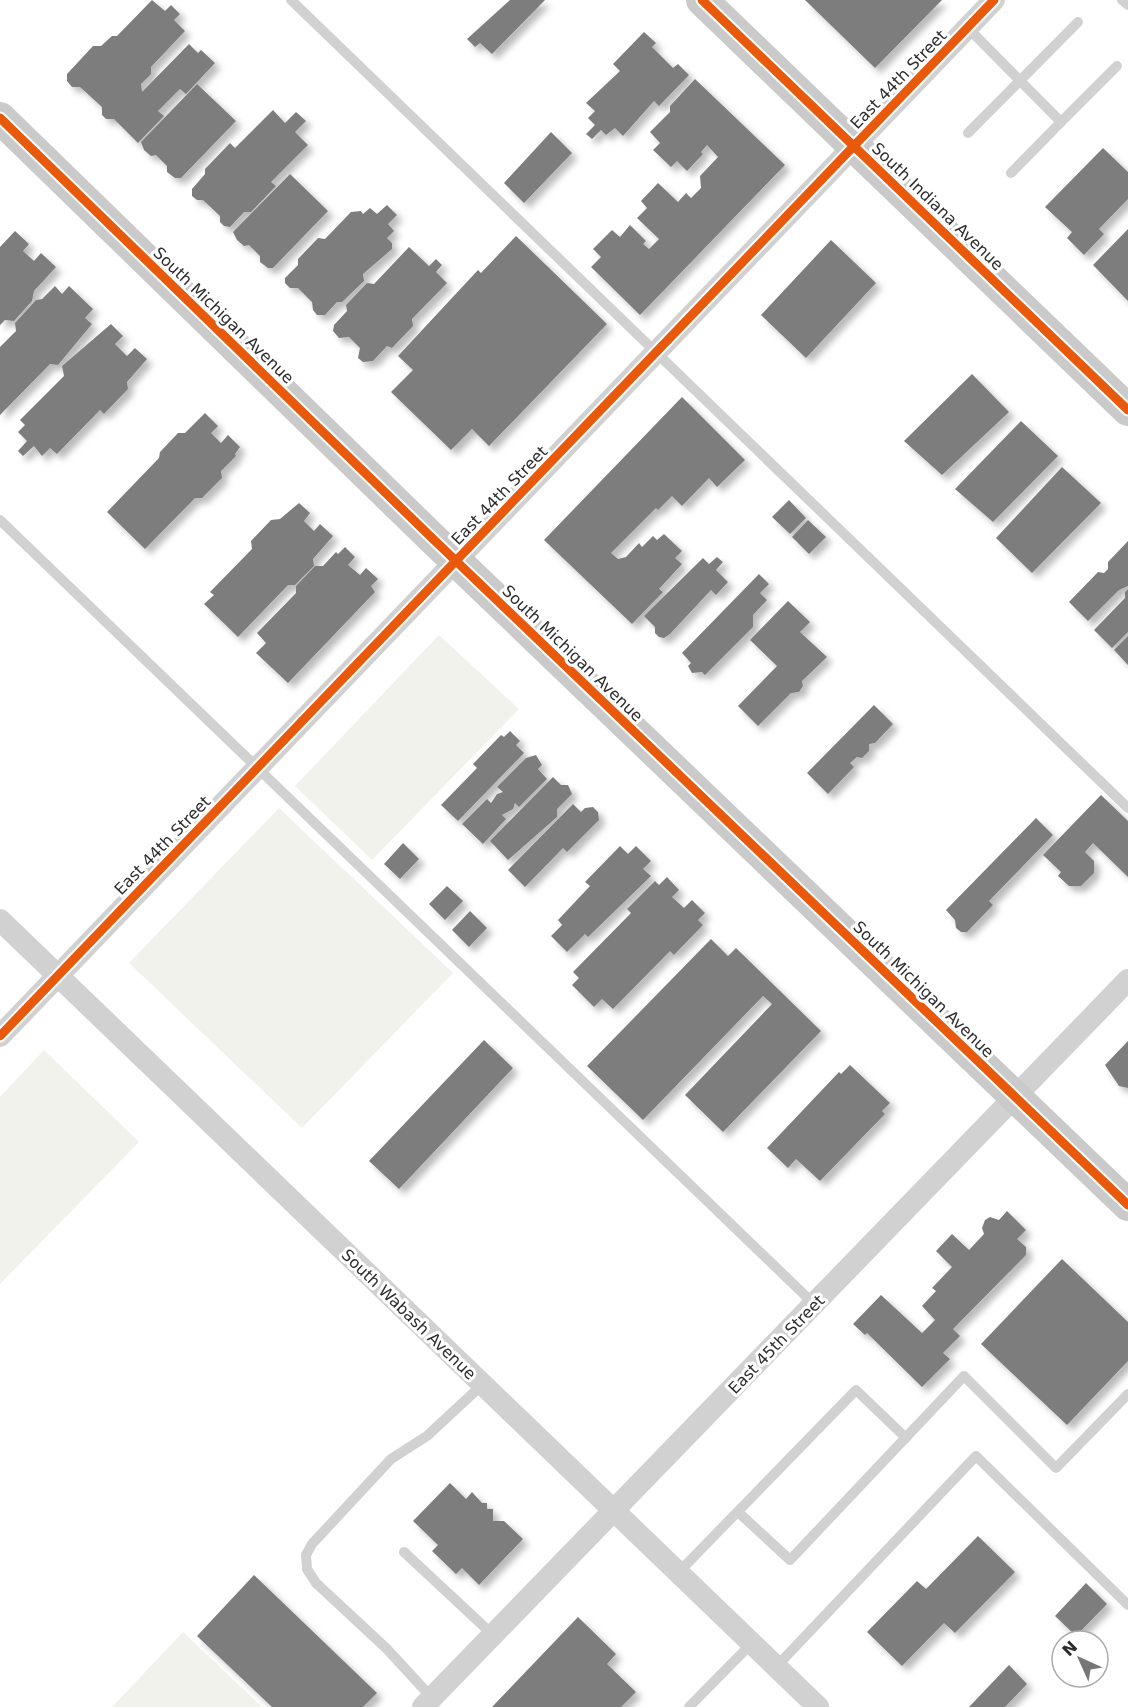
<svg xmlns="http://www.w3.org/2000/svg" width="1128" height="1707" font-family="'DejaVu Sans',sans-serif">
  <defs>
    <filter id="shadow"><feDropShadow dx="5.5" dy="5.5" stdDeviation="3" flood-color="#0004"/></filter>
  </defs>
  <rect width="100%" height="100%" fill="#fff"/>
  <g fill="#f1f2eb">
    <polygon points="439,635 519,709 372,860 295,786"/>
    <polygon points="279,808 453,973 302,1128 129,963"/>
    <polygon points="44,1050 139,1142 0,1284 0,1097"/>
    <polygon points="183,1632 262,1707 112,1707"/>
  </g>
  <g fill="#7d7d7d" filter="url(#shadow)">
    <polygon points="152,0 165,11 171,5 180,14 174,20 185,31 151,67 151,74 141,84 142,92 189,44 198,53 201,50 215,63 186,94 180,89 158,111 164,116 138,143 114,119 106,119 102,115 102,107 80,87 72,87 67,81 67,74 93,46 101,46 112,36 117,36"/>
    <polygon points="510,0 545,0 492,54 480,43 475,47 467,39"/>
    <polygon points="805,0 942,0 875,68"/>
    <polygon points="644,32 656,43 652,47 673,68 678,64 689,75 659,106 654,101 623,136 615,128 606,135 601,130 592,139 586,134 595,125 588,118 595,111 586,103 620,71 613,64"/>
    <polygon points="695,79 785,165 640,315 591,267 601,257 593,249 612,230 620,237 630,225 646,241 643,244 649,249 659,239 637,218 647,208 641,201 658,183 678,202 686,193 691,198 701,188 700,176 718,157 707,145 701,152 703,154 687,171 677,161 671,167 653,150 660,143 650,132 670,112 670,106"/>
    <polygon points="197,84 236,121 181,178 175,178 167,172 167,166 156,155 151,156 144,150 141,142"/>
    <polygon points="273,110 285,123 296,112 306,121 295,132 308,145 271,182 276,186 251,212 244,212 230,227 224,226 220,222 220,216 203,200 197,200 192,196 192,189 205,174 205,169 230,143 235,148"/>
    <polygon points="551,132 572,153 524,203 504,183"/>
    <polygon points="1103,148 1128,172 1128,199 1099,229 1104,234 1084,255 1067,238 1072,232 1045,207"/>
    <polygon points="290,174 328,211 273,268 268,268 260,262 260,256 249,245 244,246 237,240 233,232"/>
    <polygon points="387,205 397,215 388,224 394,231 387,238 392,243 392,249 363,274 364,281 342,302 337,302 325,315 317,315 313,310 312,302 298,288 290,288 285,283 285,278 298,265 298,259 318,238 325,239 351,212 361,211 363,214 370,208 377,214"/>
    <polygon points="1128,229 1128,301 1093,265"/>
    <polygon points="15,231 29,244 23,251 34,261 41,253 56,267 34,291 32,301 14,321 5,320 0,325 0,247"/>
    <polygon points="516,236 607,324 489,446 472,429 451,450 391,392 413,370 398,356 478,270 481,273"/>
    <polygon points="831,240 876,283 806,358 761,315"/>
    <polygon points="409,247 429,266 436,259 442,265 436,272 447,283 412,319 413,326 392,348 387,346 373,361 363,362 358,358 360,348 349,337 339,338 333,331 334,325 347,311 346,305 367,283 374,284"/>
    <polygon points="55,286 62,294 69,286 93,309 85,318 92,324 58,365 50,364 0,415 0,347 16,331 15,323 36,300 42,299"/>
    <polygon points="111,324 123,336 115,344 127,356 135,348 147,359 127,382 128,389 104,414 100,410 57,454 50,448 42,456 34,446 23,456 18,451 27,441 18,432 25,425 20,420 64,376 62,366"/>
    <polygon points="972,374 1009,412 942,475 904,441"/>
    <polygon points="682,397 745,460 717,487 709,478 682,506 672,496 658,510 656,508 611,553 618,559 626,557 639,543 642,547 653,536 657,540 664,534 682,551 675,558 682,564 659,589 663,592 632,624 544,540"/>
    <polygon points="205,413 218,426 211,433 221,443 228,435 240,447 235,454 236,456 221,471 222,478 202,498 195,498 145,549 107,512 159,458 160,452 178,433 185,433"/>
    <polygon points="1021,421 1058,456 993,522 955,489"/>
    <polygon points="1062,467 1101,503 1032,573 996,538"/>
    <polygon points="789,500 806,518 790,534 772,517"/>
    <polygon points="299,503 310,513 304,521 314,531 320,524 333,536 313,559 314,566 295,585 288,585 238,637 204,604 214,595 210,592 252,549 251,541 271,520 280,519"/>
    <polygon points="808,520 826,537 809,554 792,537"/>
    <polygon points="1128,541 1128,586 1119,590 1088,621 1069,602 1098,572 1104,573 1108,569 1108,562"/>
    <polygon points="345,547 355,557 348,565 360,575 366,568 378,579 371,586 375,592 288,683 256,653 266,643 257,633 296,593 296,586 315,566 323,566 336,552 338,554"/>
    <polygon points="717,557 723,562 716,570 728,582 716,595 711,590 670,634 664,638 659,637 655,633 655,627 644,616 703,558 709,564"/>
    <polygon points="759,574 769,584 760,593 767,600 753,615 753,627 705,675 702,672 692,673 688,666 691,663 682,653"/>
    <polygon points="1128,589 1128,632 1112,648 1094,630 1125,598 1125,592"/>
    <polygon points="788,601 810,622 800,632 827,657 802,681 803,686 799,692 791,693 758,726 738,706 777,666 750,640"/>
    <polygon points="1128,636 1128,665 1114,650"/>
    <polygon points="874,705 893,724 875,743 869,744 869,751 862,758 857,757 850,763 854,767 828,794 807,773"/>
    <polygon points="510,731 520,741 516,745 524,753 458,821 441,805 477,768 473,764 501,735 504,737"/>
    <polygon points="536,755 542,765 538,769 547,779 519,807 515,803 513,809 502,815 506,819 483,844 462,824 487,799 491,803 497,794 503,792 497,787 526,758"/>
    <polygon points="553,777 561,785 568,785 572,794 557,809 557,817 508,860 490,841"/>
    <polygon points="1101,795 1128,821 1128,877 1093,843 1085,852 1094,861 1094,873 1081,886 1069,886 1058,876 1061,872 1043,855"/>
    <polygon points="573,804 581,812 585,808 593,807 598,812 599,820 567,852 563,848 525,887 508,870"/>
    <polygon points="1036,818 1053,835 989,901 993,905 967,932 961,932 956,928 955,920 946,910"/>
    <polygon points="403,843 419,859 400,879 384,864"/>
    <polygon points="620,846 628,854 636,846 651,861 643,869 651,876 588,937 585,934 567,952 551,936 562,925 558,920 590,886 585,882"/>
    <polygon points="667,877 679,890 672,897 684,908 692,900 705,913 698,920 703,925 674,955 670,951 613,1009 602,999 594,1007 572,985 579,978 573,972 631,913 627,909 655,881 659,885"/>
    <polygon points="447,886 463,901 445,920 429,904"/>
    <polygon points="470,911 487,928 469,947 452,930"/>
    <polygon points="711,939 728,956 736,948 821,1031 723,1132 685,1095 772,1004 763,996 643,1120 587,1066"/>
    <polygon points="484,1040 513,1068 399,1189 369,1161"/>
    <polygon points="1128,1041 1128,1088 1119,1086 1105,1065"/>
    <polygon points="850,1065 890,1103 882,1111 885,1114 820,1181 796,1159 788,1168 767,1148 839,1072 841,1074"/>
    <polygon points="1007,1211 1026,1230 1017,1239 1026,1247 1026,1255 953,1329 960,1336 943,1353 950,1359 922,1387 867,1333 865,1335 853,1324 881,1295 922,1333 935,1320 922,1306 936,1291 932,1288 952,1267 936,1251 952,1234 969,1250 984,1234 982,1228 985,1220 990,1217 999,1220"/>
    <polygon points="1062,1259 1128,1322 1128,1361 1067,1425 981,1344"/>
    <polygon points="450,1483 466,1499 472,1492 482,1503 487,1503 487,1509 493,1509 493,1521 504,1521 523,1539 479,1585 462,1568 456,1574 432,1551 438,1545 413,1521"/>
    <polygon points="978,1536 1015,1572 955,1633 944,1623 902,1666 867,1632 917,1581 926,1589"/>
    <polygon points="254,1575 377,1693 363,1707 272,1707 197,1636"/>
    <polygon points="1086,1583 1107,1604 1076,1636 1055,1616"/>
    <polygon points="578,1617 616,1654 607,1664 636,1692 621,1707 492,1707"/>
    <polygon points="1009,1665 1027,1684 1005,1707 969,1707"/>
  </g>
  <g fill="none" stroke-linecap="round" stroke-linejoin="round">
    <g stroke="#d1d1d1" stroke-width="10">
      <polyline points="291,0 1128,808"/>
      <polyline points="1122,0 1128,5"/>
      <polyline points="968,28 1061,122 1011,173"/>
      <polyline points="1061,122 1117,66"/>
      <polyline points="968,133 1078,22"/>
      <polyline points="0,520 814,1304"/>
      <polyline points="738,1512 790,1560 964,1376 1056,1468 1128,1394"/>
      <polyline points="404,1552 493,1635"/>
      <polyline points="678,1573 856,1390 906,1438"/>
      <polyline points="776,1667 976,1456 1128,1605"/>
      <polyline points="432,1698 387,1649 316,1583 307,1569 306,1555 312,1544 391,1459 427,1436 483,1384"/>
      <polyline points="689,1707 752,1643"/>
    </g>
    <g stroke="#d1d1d1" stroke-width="22">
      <polyline points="0,920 818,1707"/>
      <polyline points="0,1036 994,0"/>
      <polyline points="423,1707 1128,980"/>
    </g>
    <g stroke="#cacaca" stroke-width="32">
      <polyline points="702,0 1128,410"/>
      <polyline points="0,118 431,537 1128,1205"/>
    </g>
    <g stroke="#fff" stroke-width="13">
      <g id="cycleway">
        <polyline points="702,0 1128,410"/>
        <polyline points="0,118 431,537 1128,1205"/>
        <polyline points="0,1036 994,0"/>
      </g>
    </g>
    <use href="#cycleway" stroke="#e8590c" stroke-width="9"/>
  </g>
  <g text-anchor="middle" stroke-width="6" stroke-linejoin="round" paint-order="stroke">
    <g font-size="16" fill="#2c2c2c" stroke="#fff">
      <text transform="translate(898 79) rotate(-46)" y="6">East 44th Street</text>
      <text transform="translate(938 206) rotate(44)" y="6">South Indiana Avenue</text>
      <text transform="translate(224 315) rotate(44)" y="6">South Michigan Avenue</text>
      <text transform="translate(499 495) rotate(-46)" y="6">East 44th Street</text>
      <text transform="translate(573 653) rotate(44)" y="6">South Michigan Avenue</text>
      <text transform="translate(162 845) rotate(-46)" y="6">East 44th Street</text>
      <text transform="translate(924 989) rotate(44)" y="6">South Michigan Avenue</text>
      <text transform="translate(409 1314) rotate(44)" y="6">South Wabash Avenue</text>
      <text transform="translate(776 1344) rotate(-46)" y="6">East 45th Street</text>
    </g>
  </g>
  <g transform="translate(1080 1659) rotate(315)"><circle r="28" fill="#ffffff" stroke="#ababab" stroke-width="1.5"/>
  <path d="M0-4.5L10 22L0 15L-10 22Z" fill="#767676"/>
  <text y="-9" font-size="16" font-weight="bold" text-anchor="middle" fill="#2c2c2c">N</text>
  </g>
</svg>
